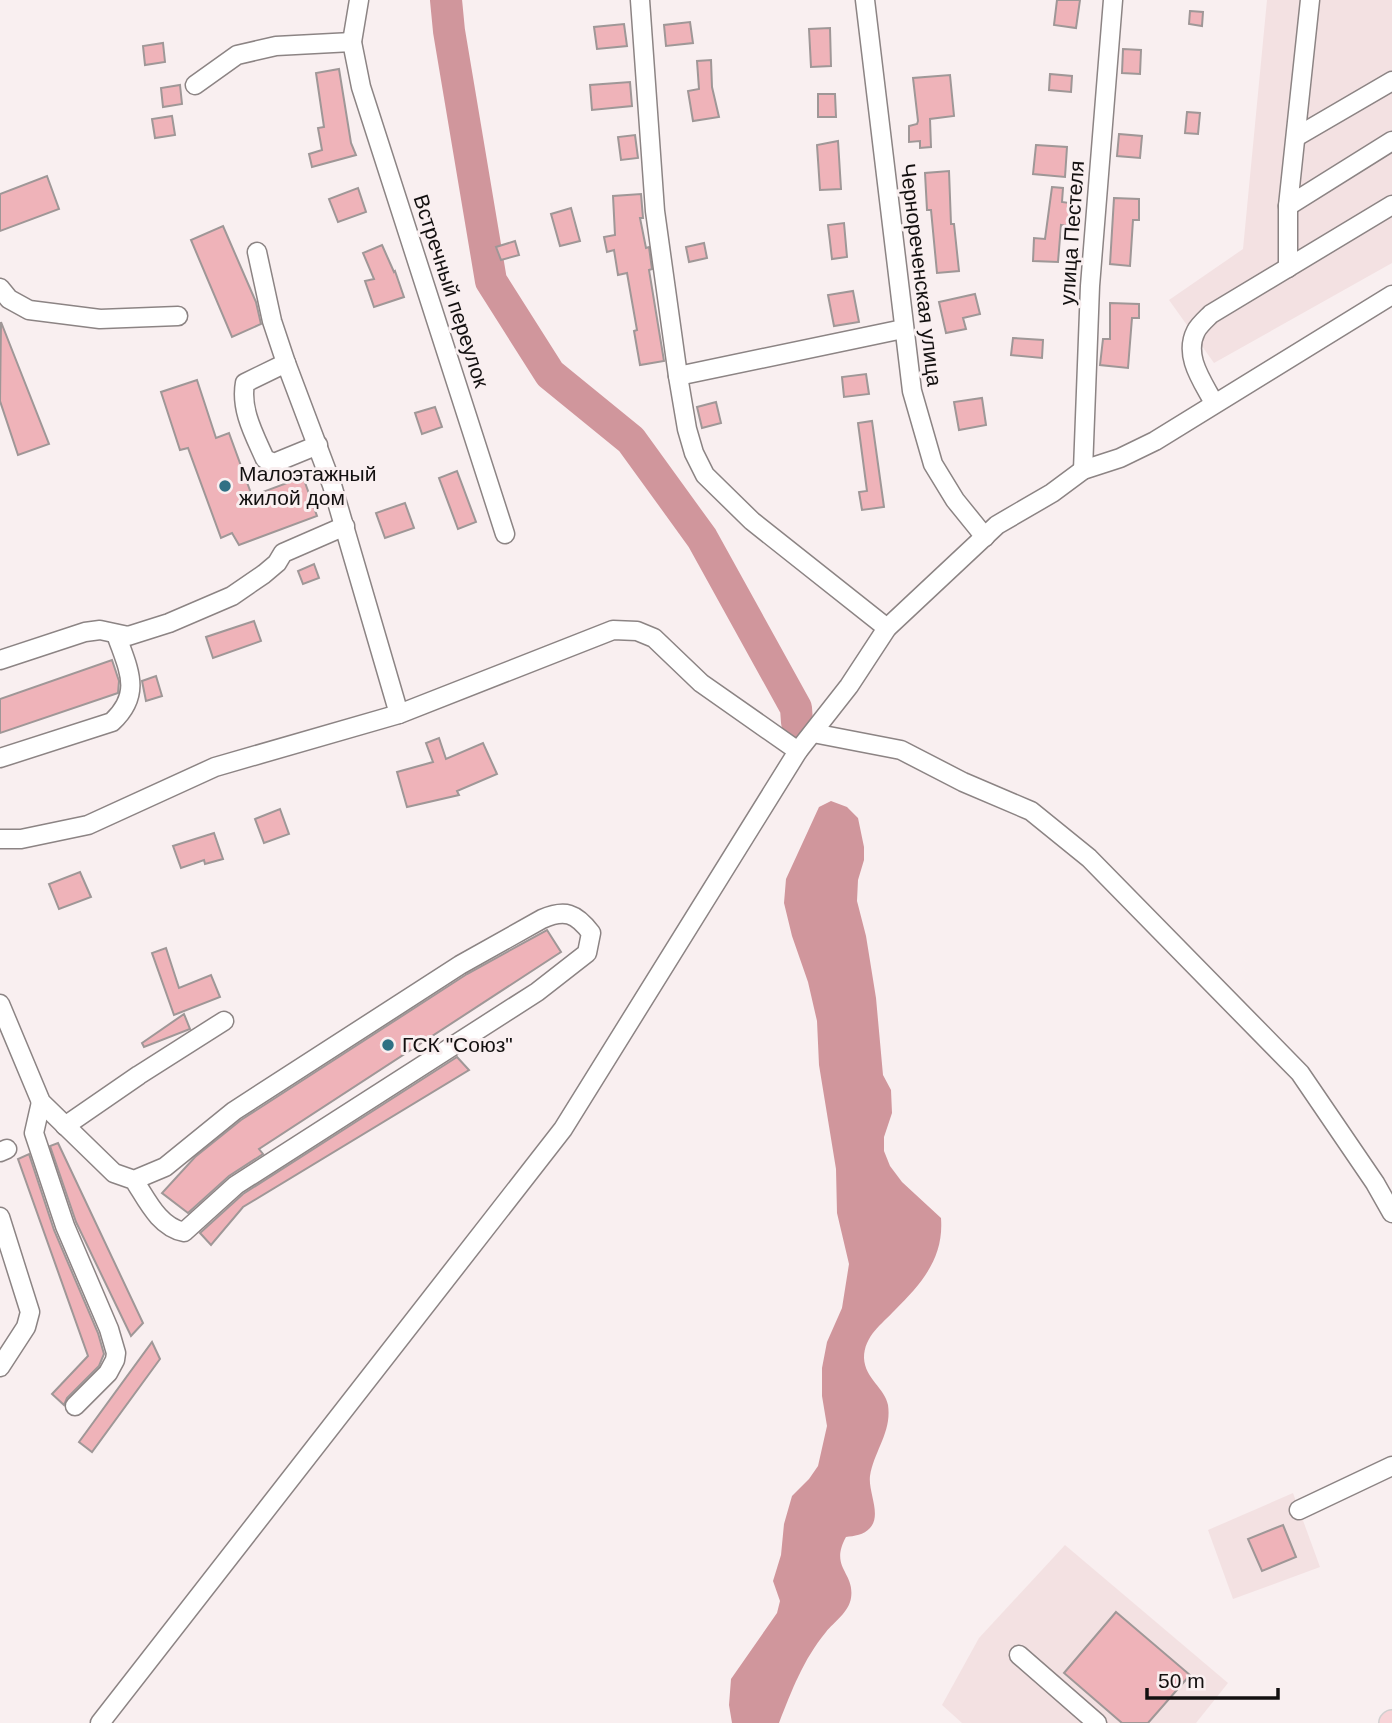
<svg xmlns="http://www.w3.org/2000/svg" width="1392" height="1723" font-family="Helvetica,sans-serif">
  <rect width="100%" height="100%" fill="#f9eff0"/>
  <g fill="#f3e1e2">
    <polygon points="1267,0 1392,0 1392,263 1214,363 1169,300 1243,249"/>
    <polygon points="1293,1493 1320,1567 1233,1599 1208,1530"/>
    <polygon points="1065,1545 1228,1683 1196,1723 962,1723 942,1705 979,1638"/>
  </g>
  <path fill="#d0969c" d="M831,801L847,807L858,818L864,847V860L858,880L857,901L866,936L876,998L883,1075L891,1090L892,1113L884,1137V1151L890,1166L902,1182L941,1218C944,1258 922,1283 895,1310C882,1324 864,1336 864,1358C865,1379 885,1388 888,1405C892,1432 874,1451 870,1476C868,1492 882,1515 870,1528C864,1535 854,1536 846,1537C829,1568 855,1572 851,1598C849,1612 834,1622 826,1632C803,1660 792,1690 779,1723H732L729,1705L731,1679L777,1613L780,1601L773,1581L781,1555L784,1524L792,1496L809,1479L818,1466L827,1426L822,1396V1368L827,1342L842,1308L849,1264L837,1213L836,1169L819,1065L817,1021L808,982L792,936L784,903L786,879L819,807Z"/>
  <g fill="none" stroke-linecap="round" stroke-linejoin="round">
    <polyline stroke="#d0969c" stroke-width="32" points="446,0 449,31 491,281 550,374 631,440 702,538 796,708 797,722"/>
  </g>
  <g fill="#efb3b9" stroke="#9f9797" stroke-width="2">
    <polygon points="1057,0 1080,0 1076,28 1054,25"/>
    <polygon points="1190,11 1203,12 1202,26 1189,24"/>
    <polygon points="690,22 693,43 666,46 664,25"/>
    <polygon points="624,24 627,46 597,49 594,27"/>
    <polygon points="830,28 831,66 811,67 809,29"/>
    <polygon points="163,43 165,62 145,65 143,46"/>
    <polygon points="1123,49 1141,50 1140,74 1122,73"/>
    <polygon points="711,60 712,87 719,117 693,121 688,91 699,89 697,61"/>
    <polygon points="339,69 351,143 356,155 312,167 309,154 322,150 318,128 324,127 316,73"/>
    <polygon points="1050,74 1072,76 1071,92 1049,90"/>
    <polygon points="950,75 954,116 930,119 931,147 920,148 920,141 909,142 909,126 917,124 918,121 913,78"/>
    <polygon points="630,82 632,106 592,110 590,85"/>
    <polygon points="180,85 182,104 163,107 161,88"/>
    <polygon points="818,94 835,94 836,117 818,117"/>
    <polygon points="1187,112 1200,113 1198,134 1185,133"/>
    <polygon points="172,116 175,135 155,138 152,119"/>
    <polygon points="1119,134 1142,136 1140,158 1117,156"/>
    <polygon points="635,135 638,158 621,160 618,137"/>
    <polygon points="838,141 841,189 820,190 817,145"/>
    <polygon points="1036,145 1067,147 1065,177 1033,174"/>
    <polygon points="949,171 951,224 954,224 959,271 937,273 931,210 927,210 925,173"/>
    <polygon points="47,176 59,209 0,231 0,194"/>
    <polygon points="1052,187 1063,188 1062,202 1076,204 1073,227 1061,225 1058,262 1033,261 1034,238 1045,239"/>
    <polygon points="358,188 366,212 338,222 329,199"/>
    <polygon points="641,194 643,218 640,218 646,248 649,247 652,269 649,270 664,361 640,365 634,331 637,330 627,273 618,275 614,250 607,252 604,237 615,235 613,196"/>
    <polygon points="1114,198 1139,199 1139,220 1133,220 1130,266 1110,264"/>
    <polygon points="571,208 580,241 560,246 551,214"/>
    <polygon points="844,223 847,257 832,259 828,225"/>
    <polygon points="223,226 256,302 261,324 232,337 191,240"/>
    <polygon points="515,241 519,255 501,260 496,247"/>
    <polygon points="704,243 707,258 689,262 686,247"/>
    <polygon points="382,245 394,272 395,271 404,297 374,307 365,281 374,279 363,253"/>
    <polygon points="853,291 859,322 834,326 828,295"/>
    <polygon points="975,294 980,314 963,318 966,329 946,333 939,302"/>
    <polygon points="1110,303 1139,304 1139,318 1132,318 1128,368 1100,365 1103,339 1110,339"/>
    <polygon points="1,322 49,444 18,455 0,401"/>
    <polygon points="1013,338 1043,340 1042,358 1011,355"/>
    <polygon points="866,374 869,394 844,397 842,377"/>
    <polygon points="197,380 216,438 229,433 252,496 303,477 317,516 239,545 232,533 221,538 188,448 180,450 161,392"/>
    <polygon points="982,398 986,425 959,430 954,402"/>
    <polygon points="716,402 721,423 702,428 697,407"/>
    <polygon points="435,407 442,427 422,434 415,413"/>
    <polygon points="872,421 884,507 862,510 859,492 867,491 858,423"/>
    <polygon points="457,471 476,522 458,529 439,478"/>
    <polygon points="405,503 414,528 385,538 376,513"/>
    <polygon points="314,564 319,578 303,584 298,571"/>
    <polygon points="254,621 261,641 213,658 206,637"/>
    <polygon points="112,660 119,681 118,693 0,733 0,699"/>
    <polygon points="156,676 162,696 146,701 142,681"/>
    <polygon points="439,738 446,759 483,743 497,774 457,791 459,795 407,807 397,772 433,762 426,743"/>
    <polygon points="280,809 289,834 264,843 255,819"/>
    <polygon points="214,833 223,859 205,864 204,860 181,868 173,846"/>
    <polygon points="80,872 91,897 59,909 49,884"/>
    <polygon points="547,930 561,952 259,1149 263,1154 229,1176 188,1213 162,1193 195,1157 241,1120 467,974"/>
    <polygon points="166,948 179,988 211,975 220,997 174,1015 152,953"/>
    <polygon points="184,1014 190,1029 144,1047 142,1043"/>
    <polygon points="457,1057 469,1070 243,1207 211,1245 200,1233 243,1194"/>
    <polygon points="58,1143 143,1323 131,1336 76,1222 50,1146"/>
    <polygon points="29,1154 54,1230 98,1333 104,1354 99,1366 67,1398 64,1405 52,1394 88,1356 18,1159"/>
    <polygon points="152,1342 160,1359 92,1452 79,1442"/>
    <polygon points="1283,1525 1296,1557 1262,1571 1248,1539"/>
    <polygon points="1116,1612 1190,1675 1148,1723 1122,1723 1064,1673"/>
  </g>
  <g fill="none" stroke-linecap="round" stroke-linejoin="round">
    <g stroke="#8c8484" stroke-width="21">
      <g id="minor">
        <polyline points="359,0 352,42 361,87 505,534"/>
        <polyline points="640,0 655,211 678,376 687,429 694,453 705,475 752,521 887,628"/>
        <polyline points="865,0 912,391 933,464 955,500 985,537"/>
        <polyline points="195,85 237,55 276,46 352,42"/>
        <polyline points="1296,137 1392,81"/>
        <polyline points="1288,206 1392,141"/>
        <polyline points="257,252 272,321 286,363 332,485 399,714"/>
        <polyline points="1288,268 1288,206 1310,0"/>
        <polyline points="0,288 9,299 29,310 100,319 178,316"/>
        <path d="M286,363L245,383C240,410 255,436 265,459L274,463L318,445"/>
        <polyline points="678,376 903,329"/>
        <path d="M1214,403C1203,382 1183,356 1196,331C1199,325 1206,319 1211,314L1392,205"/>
        <polyline points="1083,470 1090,286 1113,0"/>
        <polyline points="0,660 85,632 100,630 128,636 169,623 232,596 264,574 277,563 283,553 345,526"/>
        <polyline points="813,733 901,750 963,782 1031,811 1089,858 1300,1073 1375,1183 1392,1213"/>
        <path d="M0,758L112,722C143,693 128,669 116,634"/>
        <polyline points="0,839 21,839 88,825 215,767 399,714 613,630 637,631 654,638 701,683 798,751"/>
        <path d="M0,1004L41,1102L114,1173L134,1180L165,1167L234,1111L460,965L542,919C565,909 576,913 591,933L587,953L537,992L236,1185L184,1232C159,1227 147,1200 134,1180"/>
        <polyline points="41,1102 34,1133 65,1226 109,1329 116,1353 115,1360 108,1373 75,1406"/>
        <polyline points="65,1126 139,1075 224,1021"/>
        <polyline points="0,1152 7,1149"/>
        <polyline points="0,1217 30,1312 26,1327 0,1367"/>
        <polyline points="1299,1510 1392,1466"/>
        <polyline points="1019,1655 1097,1723"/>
        <polyline points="100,1723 563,1129 798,751 849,686 887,628 997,525 1052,493 1083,470 1120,458 1155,441 1392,295"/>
      </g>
    </g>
    <g stroke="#d0cfcf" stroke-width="26">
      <polyline id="major" points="1391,1723 1392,1722"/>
    </g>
    <use href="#minor" stroke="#fff" stroke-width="18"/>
    <use href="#major" stroke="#f8d4d8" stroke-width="23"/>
  </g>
  <g fill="#307084" stroke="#f9eff0" stroke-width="2.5">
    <circle cx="225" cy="486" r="7"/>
    <circle cx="388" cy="1045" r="7"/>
  </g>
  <g text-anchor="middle" stroke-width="6" stroke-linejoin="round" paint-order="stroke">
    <g font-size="21" fill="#131010" stroke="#f9eff0">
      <text transform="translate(1072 233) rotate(-86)" y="7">улица Пестеля</text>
      <text transform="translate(921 275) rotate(83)" y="7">Чернореченская улица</text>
      <text transform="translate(451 291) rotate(72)" y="7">Встречный переулок</text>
    </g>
    <g font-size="21" fill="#131010" stroke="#f9eff0" text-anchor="start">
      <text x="239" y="481">Малоэтажный<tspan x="239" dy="24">жилой дом</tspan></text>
      <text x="402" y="1052">ГСК "Союз"</text>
    </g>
  </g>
  <path d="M1147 1688v10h131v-10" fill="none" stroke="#131010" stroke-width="3.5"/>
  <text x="1158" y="1688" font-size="21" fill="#131010" stroke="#f9eff0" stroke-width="5" paint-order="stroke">50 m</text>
</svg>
